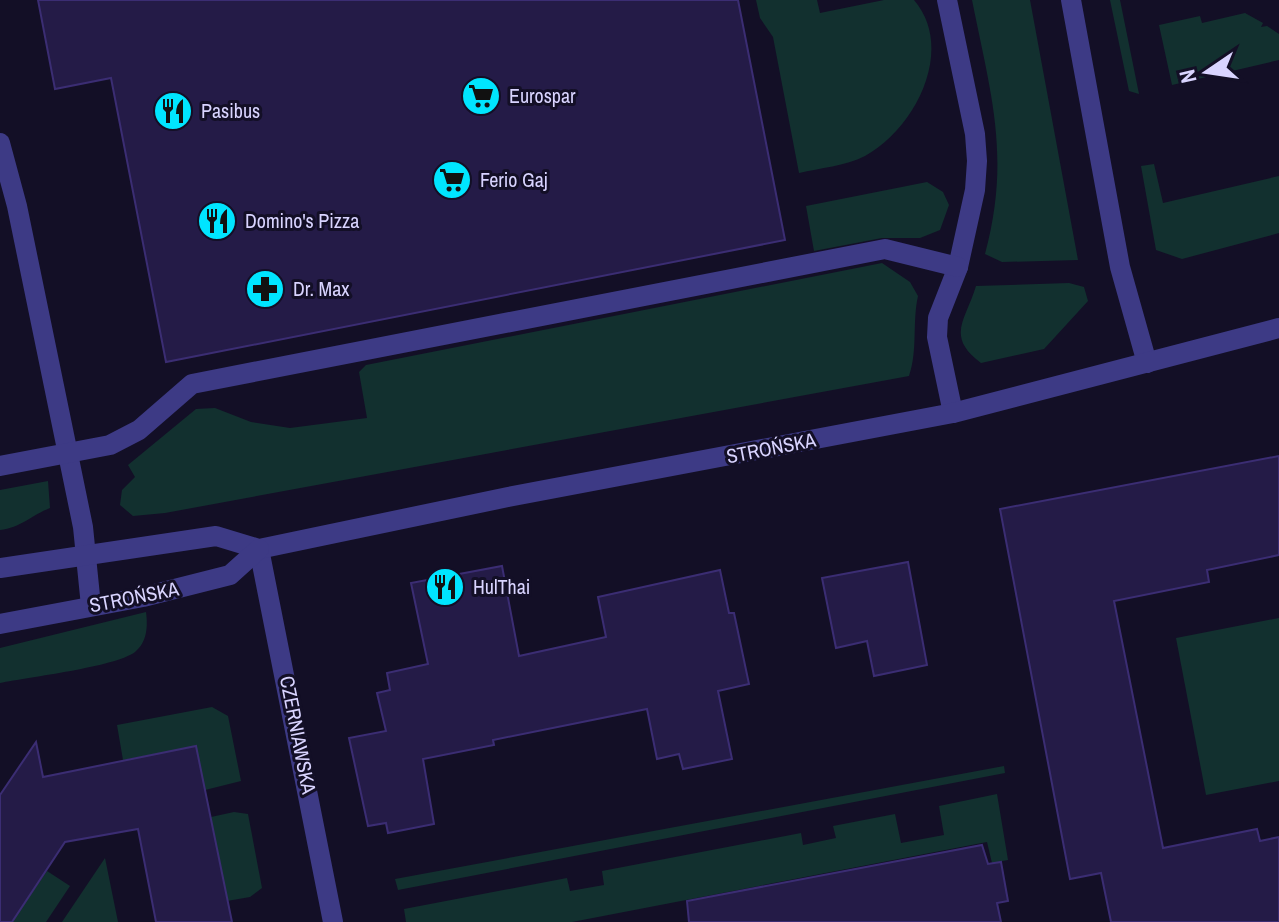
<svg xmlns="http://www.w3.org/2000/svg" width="1279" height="922" font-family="'Archivo Narrow',sans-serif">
  <rect width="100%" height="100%" fill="#130f26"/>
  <g fill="#12302f">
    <path d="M756,0H817L820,13L884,0H914C956,49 915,129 865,156C845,166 820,168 799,173L773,37L760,18Z"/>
    <path d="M972,0H1030L1078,260L1002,262L985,254C1011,157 991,95 972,0Z"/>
    <polygon points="1110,0 1120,0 1139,94 1129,91"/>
    <polygon points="1245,13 1263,23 1261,27 1267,26 1279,34 1279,60 1172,85 1159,25 1200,16 1202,23"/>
    <polygon points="1154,164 1163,203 1279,176 1279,233 1182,259 1156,250 1141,166"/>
    <polygon points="927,182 943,192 949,205 940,230 920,238 882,238 814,251 806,206"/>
    <path d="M882,263L910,282L918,296C912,323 918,350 909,376L165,513L133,516L120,505L122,490L135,477L128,465L196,409L215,408L251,422L290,428L367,418L359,372L366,365Z"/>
    <path d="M1069,283L1084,287L1088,301L1044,349L981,363C945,336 966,320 976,286Z"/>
    <path d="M48,481L50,508C32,515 20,528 0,530V490Z"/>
    <path d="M146,612C148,627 147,642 135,652C115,667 29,677 0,683V648Z"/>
    <polygon points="1279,618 1279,781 1206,795 1176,638"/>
    <polygon points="212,707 228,716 241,781 205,790 196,746 123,760 117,725"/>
    <polygon points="1004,766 1005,773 398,890 395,879"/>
    <polygon points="997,794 1008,860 992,863 987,842 572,922 406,922 404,909 567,878 570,891 604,885 602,871 801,833 803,845 836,838 833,826 895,814 901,843 944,835 939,806"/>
    <polygon points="234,812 248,814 262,888 250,897 227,901 211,817"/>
    <polygon points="105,858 118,922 62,922"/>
    <polygon points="47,871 70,886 46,922 12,922"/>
  </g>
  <g fill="#241b47" stroke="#3b2d73" stroke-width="2">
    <polygon points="38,0 738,0 785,240 166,362 111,78 55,89"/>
    <polygon points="1279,456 1279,555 1207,570 1209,582 1114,601 1163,848 1257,829 1260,841 1279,837 1279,922 1111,922 1101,873 1070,879 1000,509"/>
    <polygon points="908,562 927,665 874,676 867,641 836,648 822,578"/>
    <polygon points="502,566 519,656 606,637 598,597 720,570 729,613 734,613 749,684 718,691 732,759 683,769 679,754 657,759 647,709 493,740 494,745 423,759 434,824 388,833 386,823 368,826 349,738 386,731 377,693 390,690 387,673 428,664 411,583"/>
    <polygon points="36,742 43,777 196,746 232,922 156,922 138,829 65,842 12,922 0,922 0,795"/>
    <polygon points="982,845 988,864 1001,862 1008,901 997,903 1001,922 689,922 687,901"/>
  </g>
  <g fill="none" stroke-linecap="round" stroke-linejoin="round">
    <g stroke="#3d3a85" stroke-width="20">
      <polyline points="947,0 975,134 977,161 975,190 958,267 938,318 937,337 953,413"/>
      <polyline points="0,143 17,206 83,527 91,606"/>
      <polyline points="0,466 110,445 139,430 192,384 885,249 958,267"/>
    </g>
    <g stroke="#3d3a85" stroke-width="20">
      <polyline points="1071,0 1120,267 1147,363"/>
      <polyline points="259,549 333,922"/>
      <polyline points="0,568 216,536 259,549 508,497 953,413 1279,328"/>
      <polyline points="0,624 143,597 230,575 259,549"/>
    </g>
  </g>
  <defs>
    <g id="supermarket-disc" transform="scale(2)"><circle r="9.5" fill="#00e5ff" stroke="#130f26"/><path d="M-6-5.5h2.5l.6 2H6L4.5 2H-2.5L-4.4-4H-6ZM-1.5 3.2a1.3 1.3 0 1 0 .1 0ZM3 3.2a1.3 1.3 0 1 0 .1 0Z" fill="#111"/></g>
    <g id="restaurant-disc" transform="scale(2)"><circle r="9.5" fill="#00e5ff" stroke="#130f26"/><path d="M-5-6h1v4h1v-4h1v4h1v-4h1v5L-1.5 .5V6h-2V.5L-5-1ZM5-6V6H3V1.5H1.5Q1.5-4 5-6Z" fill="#111"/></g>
    <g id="pharmacy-disc" transform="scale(2)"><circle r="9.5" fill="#00e5ff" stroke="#130f26"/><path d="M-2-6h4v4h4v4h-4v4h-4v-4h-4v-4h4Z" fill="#111"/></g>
  </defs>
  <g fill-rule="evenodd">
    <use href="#supermarket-disc" x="481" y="96"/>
    <use href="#restaurant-disc" x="173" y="111"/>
    <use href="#supermarket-disc" x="452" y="180"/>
    <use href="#restaurant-disc" x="217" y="221"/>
    <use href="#pharmacy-disc" x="265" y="289"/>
    <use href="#restaurant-disc" x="445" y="587"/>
  </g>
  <g text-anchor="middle" stroke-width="6" stroke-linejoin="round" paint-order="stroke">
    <g font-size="20" fill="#d9d4ff" stroke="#130f26" text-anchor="start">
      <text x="509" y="103">Eurospar</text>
      <text x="201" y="118">Pasibus</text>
      <text x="480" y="187">Ferio Gaj</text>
      <text x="245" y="228">Domino's Pizza</text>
      <text x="293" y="296">Dr. Max</text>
      <text x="473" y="594">HulThai</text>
    </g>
    <g font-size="20" fill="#d9d4ff" stroke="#130f26">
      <text transform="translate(771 448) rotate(-11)" y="7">STROŃSKA</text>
      <text transform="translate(134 597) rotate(-11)" y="7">STROŃSKA</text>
      <text transform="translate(298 735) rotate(79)" y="7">CZERNIAWSKA</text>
    </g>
  </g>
  <g transform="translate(1207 72) rotate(257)" stroke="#130f26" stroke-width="6" paint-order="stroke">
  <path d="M0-6L14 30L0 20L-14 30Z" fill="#d9d4ff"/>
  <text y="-12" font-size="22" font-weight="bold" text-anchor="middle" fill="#d9d4ff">N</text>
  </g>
</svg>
